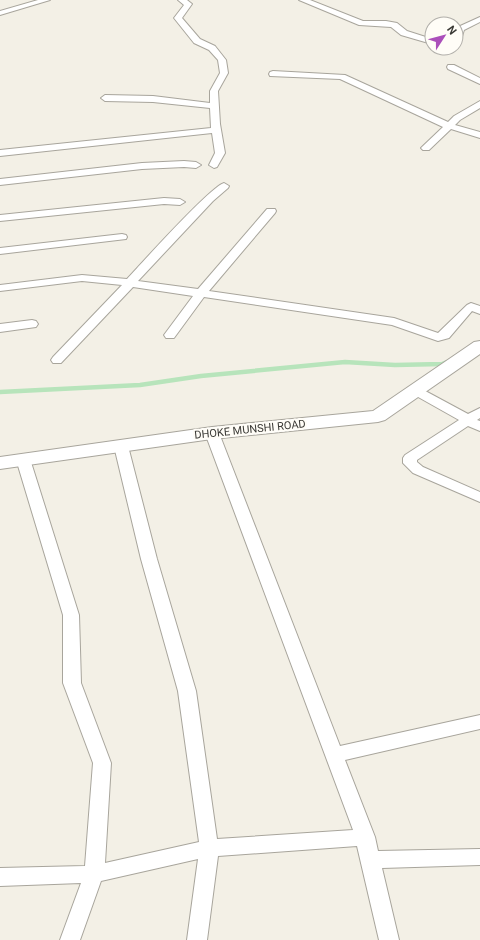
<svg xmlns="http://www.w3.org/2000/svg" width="480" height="940" font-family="Roboto,sans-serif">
  <rect width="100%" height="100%" fill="#f3f0e6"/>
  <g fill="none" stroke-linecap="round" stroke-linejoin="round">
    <polyline stroke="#b7e4bb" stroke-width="4.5" points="0,392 140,385 201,376 345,362 395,365 442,364 447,362"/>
    <g stroke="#a8a59c" stroke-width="2">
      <g id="street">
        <polygon points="38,0 50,0 0,15 0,11"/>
        <polygon points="178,0 187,0 192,4 182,18 200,39 215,46 226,60 228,73 218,91 220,124 225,153 217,167 214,168 209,165 215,153 212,133 0,156 0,150 211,128 210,108 153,102 105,101 101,98 105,95 153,96 210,103 210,91 220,73 218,60 209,50 194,43 174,18 184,5"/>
        <polygon points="299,0 310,0 363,21 386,21 397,23 407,31 432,39 432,44 401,35 391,27 359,25"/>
        <polygon points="480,17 480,22 464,30 460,42 456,44 456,32 458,27"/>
        <polygon points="448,65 454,65 480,78 480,84 448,69 447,67"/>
        <polygon points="273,71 345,75 448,122 454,116 480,101 480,108 460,120 455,125 480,132 480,138 451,129 429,150 423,150 421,148 423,146 443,127 340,79 270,76 269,74 270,72"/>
        <polygon points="184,161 196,162 201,165 196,168 184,167 142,169 0,185 0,179 142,163"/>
        <path d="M224,183L229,186L228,188L213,201L138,281L198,289L267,209H275L276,211L275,213L209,291L394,318L438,333L467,305L471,303L480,306V314L472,311L449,338L438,341L392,325L204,297L174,338H166L164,335L193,296L133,287L61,363H53L51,360L53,357L122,285L82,281L0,291V285L82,275L127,279C142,263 210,187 224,183Z"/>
        <polygon points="164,198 180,199 185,202 180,205 164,204 0,221 0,215"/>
        <polygon points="122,234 126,235 127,237 126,239 0,254 0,248"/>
        <polygon points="32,320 36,321 38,324 36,327 0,332 0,324"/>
        <polygon points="416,386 468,414 480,408 480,418 477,420 480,421 480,431 468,426 417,460 417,462 423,467 480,492 480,502 413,473 403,463 403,458 405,455 459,420 411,393 410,390 411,387"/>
        <polygon points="212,429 217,430 219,433 340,746 480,715 480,729 345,760 375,837 378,851 480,849 480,865 382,868 399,940 379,940 357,846 218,856 207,940 187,940 198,859 101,881 80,940 60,940 81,883 0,886 0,868 85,866 93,763 63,683 63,615 16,459 18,456 23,455 28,456 30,459 79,615 81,683 111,763 105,863 199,842 178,691 141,559 114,446 116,443 121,442 126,443 128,446 157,559 196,691 217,839 353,830 205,433 207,430"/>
      </g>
    </g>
    <g stroke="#a8a59c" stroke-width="2">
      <polygon id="secondary" points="480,341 480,354 385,420 378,422 212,439 0,469 0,457 212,427 373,411 474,342"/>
    </g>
    <use href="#street" fill="#fff" fill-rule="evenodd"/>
    <use href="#secondary" fill="#fff" fill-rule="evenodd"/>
  </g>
  <g text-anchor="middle" stroke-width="4" stroke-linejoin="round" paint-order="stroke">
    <g font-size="11" fill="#3b3a36" stroke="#fffdf7">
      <text transform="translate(250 429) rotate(-6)" y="4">DHOKE MUNSHI ROAD</text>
    </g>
  </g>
  <g transform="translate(444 36) rotate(54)"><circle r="19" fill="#fffdf7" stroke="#b1afaa"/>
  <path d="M0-3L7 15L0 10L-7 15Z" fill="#ab4fba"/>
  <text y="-6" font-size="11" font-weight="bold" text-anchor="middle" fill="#3b3a36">N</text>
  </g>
</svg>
